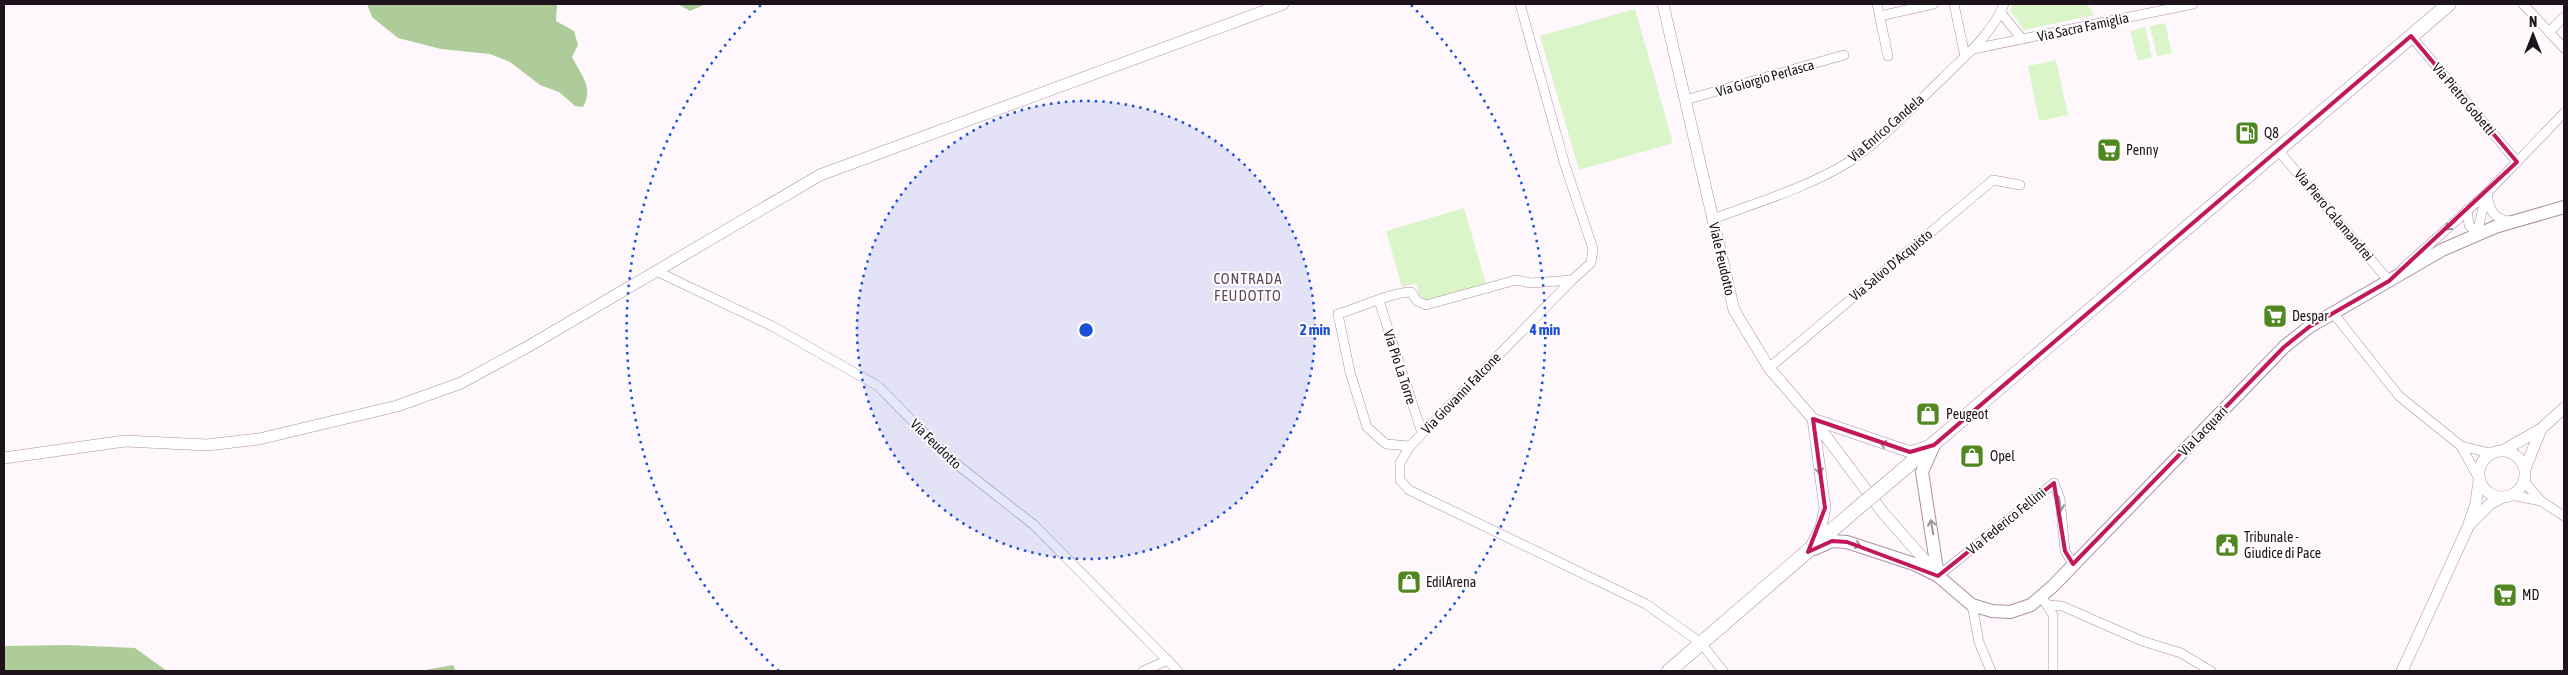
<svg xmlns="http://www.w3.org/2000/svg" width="2568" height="675" font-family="'Asap Condensed',sans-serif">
  <rect width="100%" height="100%" fill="#fef7fc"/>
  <g fill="#daf6c9">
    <polygon points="2012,4 2087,4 2094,15 2024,30 2010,11"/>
    <polygon points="1635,9 1673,143 1579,170 1540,36"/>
    <polygon points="2165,23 2172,53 2157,56 2150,26"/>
    <polygon points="2145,27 2152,57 2138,61 2130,31"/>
    <polygon points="2056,60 2068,115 2039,121 2028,66"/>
    <polygon points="1464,208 1486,284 1426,301 1419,295 1416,283 1402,287 1386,231"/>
  </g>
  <g fill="#adcc9a">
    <path d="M367,4H557L556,21L574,31L578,45L572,57C581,75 594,87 583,107L575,106L559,92L540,85L510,62L490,54L441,49L398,38L372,17Z"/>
    <polygon points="678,4 706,4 690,11"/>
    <polygon points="68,645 135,648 167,671 4,671 4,646"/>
    <polygon points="453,665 456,671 420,671"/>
  </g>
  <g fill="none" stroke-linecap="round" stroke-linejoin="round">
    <g stroke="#ae8fa3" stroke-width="10">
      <g id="minor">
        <polyline points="1520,4 1565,165 1593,249 1591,263 1572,280 1410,446 1400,463 1400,480 1409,490 1646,604 1701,643 1723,671"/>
        <polyline points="1877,4 1888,56"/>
        <polyline points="1954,4 1965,56"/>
        <polyline points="2523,4 2564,48"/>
        <polyline points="2001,13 2022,39"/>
        <polyline points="1880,16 1933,4"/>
        <polyline points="2549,32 2564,17"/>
        <polyline points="2411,36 2517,162"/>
        <polyline points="1973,49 2193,4"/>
        <polyline points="1685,100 1844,55"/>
        <polyline points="2278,150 2389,281 2393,277"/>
        <path d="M2487,193C2489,209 2493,220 2511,221"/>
        <polyline points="2467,210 2469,225 2477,234 2486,195"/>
        <path d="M1713,219C1758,202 1806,188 1847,163C1883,140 1913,106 1944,77C1967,54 1992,34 2004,4"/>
        <polyline points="2402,269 2487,193 2564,113"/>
        <polyline points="656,271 772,326 878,386 950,459 1034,525 1178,671"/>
        <polyline points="1379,301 1422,433"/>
        <polyline points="2333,313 2399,396 2461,446 2490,453"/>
        <polyline points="1769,368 1993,180 2020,185"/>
        <path d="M1410,446L1386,444L1367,427L1350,372L1338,314C1359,308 1392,292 1411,292L1417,301L1426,305L1516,280L1531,283L1572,280"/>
        <polyline points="2461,446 2478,477"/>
        <polyline points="2524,481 2541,501 2564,516"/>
        <polyline points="2511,495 2541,501"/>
        <polyline points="1938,576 2054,483 2060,499 2065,551 2073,564"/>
        <polyline points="2045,602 2053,615 2053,671"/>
        <polyline points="1972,605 1979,642 1991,671"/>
        <polyline points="2047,605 2062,606 2142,641 2181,653 2211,671"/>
        <polyline points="1143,671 1168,660"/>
      </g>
    </g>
    <g stroke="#ae8fa3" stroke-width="12">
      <g id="tertiary">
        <polyline points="1663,4 1734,310 1769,368 1813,419 1884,514 1937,574"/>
        <polyline points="2504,450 2541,429 2564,408"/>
        <circle cx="2502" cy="474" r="23"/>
        <polyline points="4,458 125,441 207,445 259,439 397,406 461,383 529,346 820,175 1283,4"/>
        <polyline points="2525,469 2541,429"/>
        <polyline points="2471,523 2490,504 2503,497"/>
        <polyline points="1810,548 1821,527 1825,508 1813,419 1910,452 1928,446"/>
        <polyline points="2402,671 2468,527 2476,503 2479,480"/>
      </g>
    </g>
    <g stroke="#ae8fa3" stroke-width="14">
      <g id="secondary">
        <polyline points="1934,445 1922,472 1938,576"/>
        <polyline points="1814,549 1832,541 1847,542 1914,564 1938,576 1972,605 1992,611 2010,612 2031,605 2053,586 2284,347 2309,327 2442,250 2495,227 2564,207"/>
      </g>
    </g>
    <g stroke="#ae8fa3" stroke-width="15">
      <g id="primary">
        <polyline points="1891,480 2449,4"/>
        <polyline points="1669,671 1860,506"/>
      </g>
    </g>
    <use href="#minor" stroke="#fff" stroke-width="9"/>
    <use href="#tertiary" stroke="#fff" stroke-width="11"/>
    <use href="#secondary" stroke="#fff" stroke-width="12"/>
    <use href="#primary" stroke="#fff" stroke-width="14"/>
    <g stroke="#ae8fa3" stroke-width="15" stroke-linecap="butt">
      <polyline id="primary-bridge" points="1860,506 1891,480"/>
    </g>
    <use href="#primary-bridge" stroke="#fff" stroke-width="14"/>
  </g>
  <defs><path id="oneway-shaft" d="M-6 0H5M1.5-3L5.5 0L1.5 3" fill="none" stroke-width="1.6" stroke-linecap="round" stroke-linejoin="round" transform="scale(1.25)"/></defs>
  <g stroke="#9a9598">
    <use href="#oneway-shaft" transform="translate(2451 225) rotate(138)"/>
    <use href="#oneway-shaft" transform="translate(1887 445) rotate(-162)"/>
    <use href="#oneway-shaft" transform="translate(1819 467) rotate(83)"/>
    <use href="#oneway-shaft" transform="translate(2060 504) rotate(82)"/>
    <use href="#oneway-shaft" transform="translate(1932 527) rotate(-100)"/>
    <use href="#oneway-shaft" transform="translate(1854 544) rotate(17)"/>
  </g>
  <path fill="none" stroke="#c2185b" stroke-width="4" stroke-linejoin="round" d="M2411,36L2517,162L2389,281L2309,327L2284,347L2073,564L2065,551L2054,483L1938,576L1847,542L1832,541L1808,552L1825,508L1813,419L1910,452L1934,445Z"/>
  <circle cx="1086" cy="330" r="229" fill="#1d4ed8" fill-opacity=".12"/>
  <g fill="none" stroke="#1d4ed8" stroke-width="2.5" stroke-dasharray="2.5 5">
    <circle cx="1086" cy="330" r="229"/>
    <path d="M779 671A459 459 0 0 1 761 5M1411 5A459 459 0 0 1 1393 671"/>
  </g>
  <defs>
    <g id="fuel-square" transform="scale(1.25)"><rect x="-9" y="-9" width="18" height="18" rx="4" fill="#518720" stroke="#fff"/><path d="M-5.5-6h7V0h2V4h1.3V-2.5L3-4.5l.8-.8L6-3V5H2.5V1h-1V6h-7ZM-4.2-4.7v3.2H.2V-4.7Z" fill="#fff"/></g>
    <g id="supermarket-square" transform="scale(1.25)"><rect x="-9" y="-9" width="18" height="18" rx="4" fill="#518720" stroke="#fff"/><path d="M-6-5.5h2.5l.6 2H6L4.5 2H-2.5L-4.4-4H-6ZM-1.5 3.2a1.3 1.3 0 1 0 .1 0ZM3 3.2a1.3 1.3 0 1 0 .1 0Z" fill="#fff"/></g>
    <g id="shop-square" transform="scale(1.25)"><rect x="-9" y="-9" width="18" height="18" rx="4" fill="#518720" stroke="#fff"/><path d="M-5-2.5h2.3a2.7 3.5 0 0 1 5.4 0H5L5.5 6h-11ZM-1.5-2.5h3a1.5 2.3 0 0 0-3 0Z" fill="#fff"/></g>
    <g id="civic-square" transform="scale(1.25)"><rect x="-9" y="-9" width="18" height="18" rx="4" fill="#518720" stroke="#fff"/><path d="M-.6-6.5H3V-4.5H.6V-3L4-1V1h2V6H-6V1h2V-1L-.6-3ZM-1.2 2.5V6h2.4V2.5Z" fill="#fff"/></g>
  </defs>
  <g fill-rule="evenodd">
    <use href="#fuel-square" x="2247" y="133"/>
    <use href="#supermarket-square" x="2109" y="150"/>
    <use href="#supermarket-square" x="2275" y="316"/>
    <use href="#shop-square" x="1928" y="414"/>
    <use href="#shop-square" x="1972" y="456"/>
    <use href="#civic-square" x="2227" y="545"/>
    <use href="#shop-square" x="1409" y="582"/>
    <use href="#supermarket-square" x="2505" y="595"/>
  </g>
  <g text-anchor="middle" stroke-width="4" stroke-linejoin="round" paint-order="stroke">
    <g font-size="14" fill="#1e131a" stroke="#fff">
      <text transform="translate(2083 27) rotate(-12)" y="5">Via Sacra Famiglia</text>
      <text transform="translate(1765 78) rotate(-16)" y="5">Via Giorgio Perlasca</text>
      <text transform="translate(2464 99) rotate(50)" y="5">Via Pietro Gobetti</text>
      <text transform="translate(1886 128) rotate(-41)" y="5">Via Enrico Candela</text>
      <text transform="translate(2334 215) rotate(50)" y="5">Via Piero Calamandrei</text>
      <text transform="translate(1722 259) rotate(77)" y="5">Viale Feudotto</text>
      <text transform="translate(1891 265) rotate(-40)" y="5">Via Salvo D'Acquisto</text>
      <text transform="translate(1400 367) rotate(72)" y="5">Via Pio La Torre</text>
      <text transform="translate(1461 393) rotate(-46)" y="5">Via Giovanni Falcone</text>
      <text transform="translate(2203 431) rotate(-46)" y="5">Via Lacquari</text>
      <text transform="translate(936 444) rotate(44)" y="5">Via Feudotto</text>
      <text transform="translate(2006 521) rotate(-39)" y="5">Via Federico Fellini</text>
    </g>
    <g font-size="14" fill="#1e131a" stroke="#fff" text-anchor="start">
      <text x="2264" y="138">Q8</text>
      <text x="2126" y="155">Penny</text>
      <text x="2292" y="321">Despar</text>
      <text x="1946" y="419">Peugeot</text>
      <text x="1990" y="461">Opel</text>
      <text x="2244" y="542">Tribunale -<tspan x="2244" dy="16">Giudice di Pace</tspan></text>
      <text x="1426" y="587">EdilArena</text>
      <text x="2522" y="600">MD</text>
    </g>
    <g font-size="15" letter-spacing="1" fill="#63475a" stroke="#fff">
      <text x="1248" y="284">CONTRADA<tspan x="1248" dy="17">FEUDOTTO</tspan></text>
    </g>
  </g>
  <circle cx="1086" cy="330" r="8" fill="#1d4ed8" stroke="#fff" stroke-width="2.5"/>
  <g font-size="15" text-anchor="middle" font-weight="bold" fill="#1d4ed8" stroke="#fff" stroke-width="4" stroke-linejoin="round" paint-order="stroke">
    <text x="1315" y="335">2 min</text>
    <text x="1545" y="335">4 min</text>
  </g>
  <rect width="2568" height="675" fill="none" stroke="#1e131a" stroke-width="10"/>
  <g transform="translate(2533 35)" stroke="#ffffff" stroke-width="4" paint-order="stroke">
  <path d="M0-4L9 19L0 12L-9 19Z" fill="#1e131a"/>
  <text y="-8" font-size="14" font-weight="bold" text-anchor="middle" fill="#1e131a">N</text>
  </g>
</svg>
